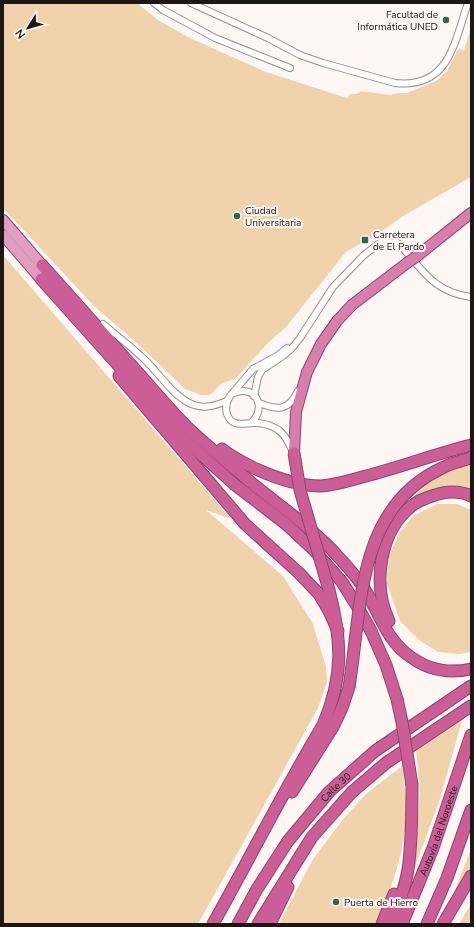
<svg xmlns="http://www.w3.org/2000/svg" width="474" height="927" font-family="'Nunito Sans',sans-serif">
  <rect width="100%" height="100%" fill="#fff6f6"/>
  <g fill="#f0d3ad">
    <polygon points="3,3 137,3 158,20 188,37 221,52 266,72 347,98 350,94 356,94 361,91 391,95 397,93 407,93 436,81 447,71 458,49 464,50 471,27 471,177 405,215 376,235 346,252 286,327 267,344 235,379 221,384 210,395 201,395 185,389 140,346 94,306 3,208"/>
    <polygon points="3,255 231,519 206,510 283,576 313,624 326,667 327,682 318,708 198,924 3,924"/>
    <polygon points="471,464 471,493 438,493 403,511 423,486 458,465"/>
    <polygon points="437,504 457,504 471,510 471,652 459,654 438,652 419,640 400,621 387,584 389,556 399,533 413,516"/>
    <polygon points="463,717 440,799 415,867 420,790 416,749"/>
    <path d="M402,766C404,782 406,797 406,812C406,849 391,891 376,924H279L313,859L344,818L366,794Z"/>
    <polygon points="471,849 471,868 454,893"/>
    <polygon points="471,904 471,924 459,924"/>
  </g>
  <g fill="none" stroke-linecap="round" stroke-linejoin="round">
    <g stroke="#998f8f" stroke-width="8">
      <g id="minor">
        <polyline points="154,3 163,10 215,38 290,68"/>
        <path d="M191,3L268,38L300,55L323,63L395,83C449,89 454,43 468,3"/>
        <path d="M103,324C117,336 132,347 145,360C160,374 174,398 194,405C206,409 216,405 227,401"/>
        <path d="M287,348L277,356L253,369L230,396C226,402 225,407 227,414C232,428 243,423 254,423C261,423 268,424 275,428C284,432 288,442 293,452"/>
        <path d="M234,393C255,384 268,407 251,423"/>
        <path d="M254,396L258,377L262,370L283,356L292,348L300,338L333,287L364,255L381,242L398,243C422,268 432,292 471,297"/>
        <path d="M259,403C277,410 288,412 298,391"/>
      </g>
    </g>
    <g stroke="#8e456a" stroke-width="12">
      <g id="primary">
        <polyline points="3,220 42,265"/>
        <polyline points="3,235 41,279"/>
      </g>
    </g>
    <g stroke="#8e456a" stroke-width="12">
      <g id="trunk">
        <polyline points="416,257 471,213"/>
        <polyline points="294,453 296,412 307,372 321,344 337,321 352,305 407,263"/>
      </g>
    </g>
    <g stroke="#8e456a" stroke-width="13">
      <g id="motorway">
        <path d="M42,265C72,299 103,333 133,367C151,387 169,409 188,428C205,444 223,459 241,474C271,500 304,521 332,550C344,563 356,575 365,590C379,612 386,639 408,655C427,670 448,674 471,669"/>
        <polyline points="41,279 185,440 234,484 286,524 314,550 342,582 357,606 371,631 386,665 397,699"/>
        <polyline points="119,376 245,524 299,573 319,594 329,611 338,631"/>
        <path d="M222,449C233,458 244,463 256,469C276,478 299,486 321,486C336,485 351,480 366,476C401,467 435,454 471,445"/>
        <path d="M389,621C372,585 379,530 413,505C418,501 426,498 432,496C446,491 458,490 471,496"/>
        <polyline points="292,792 333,727 342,708 349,687"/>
        <path d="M213,924C250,858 284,790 323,725C344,676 342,640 329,590"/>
        <path id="s1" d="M238,924L257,889L288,841L329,792L375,751L471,686"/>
        <polyline points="258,924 312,837 352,792 386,763 471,706"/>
        <polyline points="270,924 288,887"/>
        <polyline points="382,924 394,894"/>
        <path d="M391,924C399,904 407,883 409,862C412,836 412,810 412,785"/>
        <path id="s2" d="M402,924L433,848L471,735"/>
        <polyline points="427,924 447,878 471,810"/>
        <polyline points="443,924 471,876"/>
      </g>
    </g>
    <use href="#minor" stroke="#fff" stroke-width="6"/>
    <use href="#primary" stroke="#e09ec1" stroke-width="10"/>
    <use href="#trunk" stroke="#d67eac" stroke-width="10"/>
    <use href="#motorway" stroke="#cc5e97" stroke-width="11"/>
    <g stroke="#8e456a" stroke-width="12" stroke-linecap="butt">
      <polyline id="trunk-bridge" points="407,263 416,257"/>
    </g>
    <g stroke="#8e456a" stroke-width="13" stroke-linecap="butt">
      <g id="motorway-bridge">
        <polyline points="294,453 300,490 329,590"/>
        <path d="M349,687C362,608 356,508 442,468C451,463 461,461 471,458"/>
        <polyline points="397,699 402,722 412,785"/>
      </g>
    </g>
    <use href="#trunk-bridge" stroke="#d67eac" stroke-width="10"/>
    <use href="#motorway-bridge" stroke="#cc5e97" stroke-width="11"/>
  </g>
  <g fill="#31664b" stroke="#fff6f6" stroke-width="1.5">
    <circle cx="446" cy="20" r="4"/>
    <circle cx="237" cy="216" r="4"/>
    <rect x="361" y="236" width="8" height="8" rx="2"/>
    <circle cx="336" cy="902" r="4"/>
  </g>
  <g text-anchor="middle" stroke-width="4" stroke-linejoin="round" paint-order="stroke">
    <g font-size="10" fill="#1a1716" stroke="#fff6f6" text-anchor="start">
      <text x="438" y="18" text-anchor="end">Facultad de<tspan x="438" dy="12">Informática UNED</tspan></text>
      <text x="245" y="214">Ciudad<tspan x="245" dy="12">Universitaria</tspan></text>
      <text x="373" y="238">Carretera<tspan x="373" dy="12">de El Pardo</tspan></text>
      <text x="344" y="906">Puerta de Hierro</text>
    </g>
    <g font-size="10" fill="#1a1716" stroke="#fff6f6">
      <text dy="4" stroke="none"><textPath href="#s1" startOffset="169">Calle 30</textPath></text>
      <text dy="4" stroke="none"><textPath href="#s2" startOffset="100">Autovía del Noroeste</textPath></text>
    </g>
  </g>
  <rect width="474" height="927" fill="none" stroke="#1a1716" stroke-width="8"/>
  <g transform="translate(28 28) rotate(233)" stroke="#fff6f6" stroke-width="3" paint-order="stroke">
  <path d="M0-3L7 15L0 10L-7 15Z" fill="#1a1716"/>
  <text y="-6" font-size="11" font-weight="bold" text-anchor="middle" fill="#1a1716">N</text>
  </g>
</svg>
